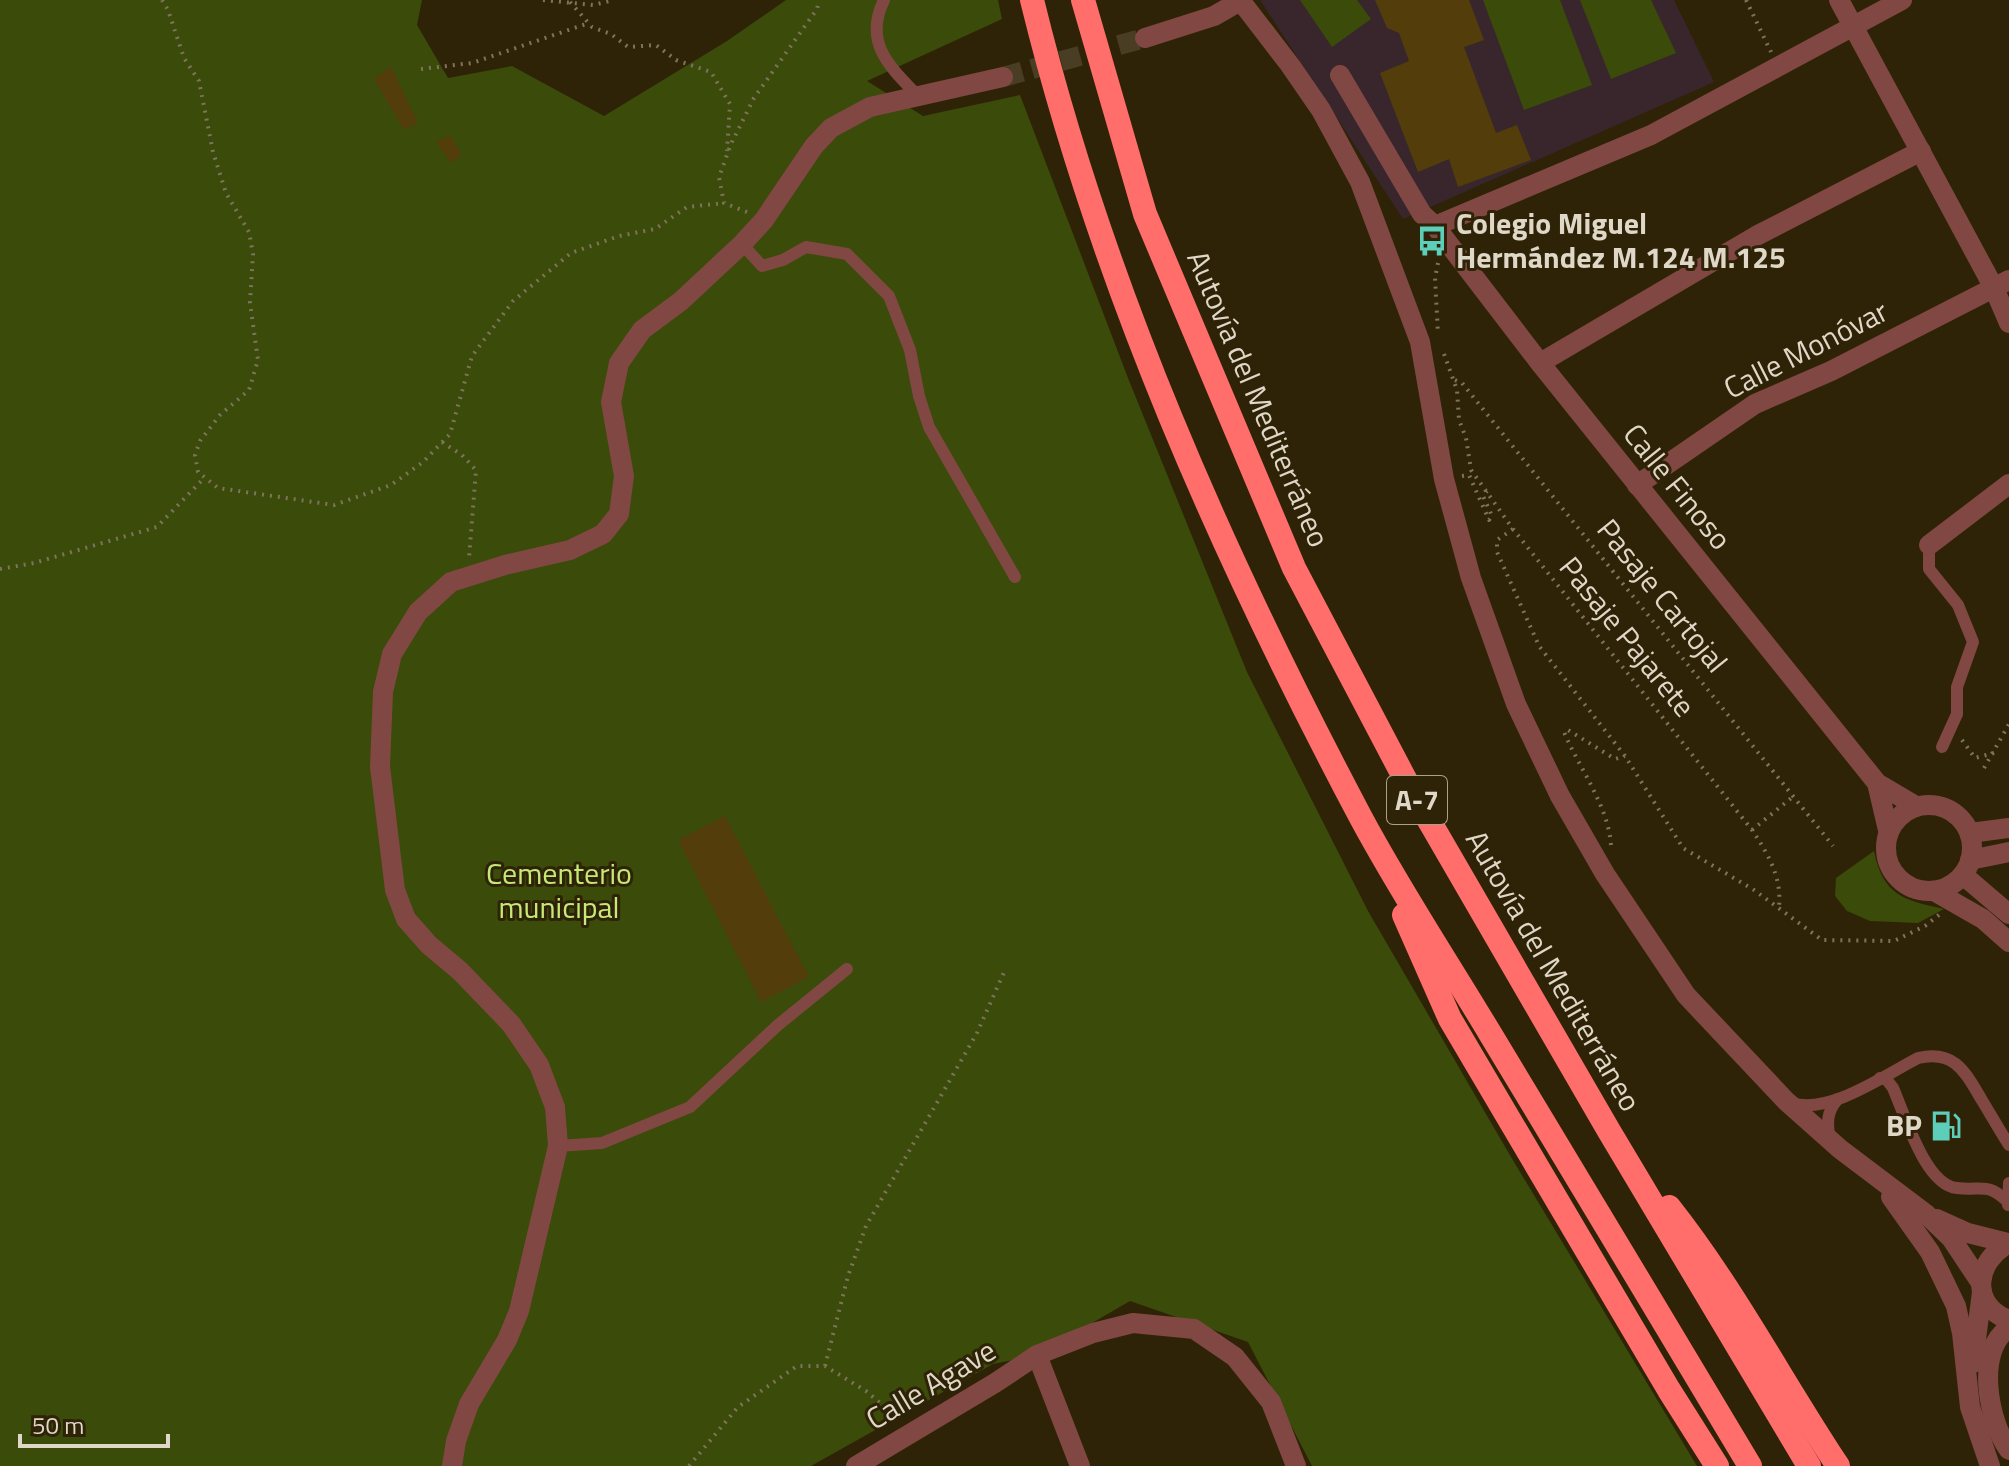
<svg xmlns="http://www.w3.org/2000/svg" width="2009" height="1466" font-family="'Titillium Web',sans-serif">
  <rect width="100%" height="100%" fill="#2f2307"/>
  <polygon fill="#38262c" points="1260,0 1674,0 1714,82 1403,219"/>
  <g fill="#3a4b0a">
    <polygon points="0,0 422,0 417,25 448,78 512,66 604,116 727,41 786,0 998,0 1002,19 867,81 923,116 1020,95 1128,378 1247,672 1368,911 1511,1157 1697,1466 1312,1466 1248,1342 1130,1301 1037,1355 993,1364 811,1466 0,1466"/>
    <polygon points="1300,0 1357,0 1371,19 1332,47"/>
    <polygon points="1483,0 1560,0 1592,85 1524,110"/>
    <polygon points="1580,0 1651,0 1676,53 1611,79"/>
    <path d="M1874,851C1883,896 1904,900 1944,909L1918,923L1870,921L1847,911L1835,896L1836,878Z"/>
  </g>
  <g fill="#533e0b">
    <polygon points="1375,0 1469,0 1484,40 1464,47 1496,133 1517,125 1531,160 1458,187 1449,159 1418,172 1380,73 1409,61 1399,33 1387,28"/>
    <polygon points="391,66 418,123 404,130 374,79"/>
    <polygon points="450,135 462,155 451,163 436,142"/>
    <polygon points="725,816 809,977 761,1002 678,840"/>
  </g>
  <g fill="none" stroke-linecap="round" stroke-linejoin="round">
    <polyline stroke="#493e24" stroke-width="20" stroke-dasharray="20 10" stroke-linecap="butt" points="1003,77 1145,38"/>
    <g stroke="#7e735d" stroke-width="4" stroke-dasharray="2 6" stroke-linecap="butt">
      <polyline points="162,0 168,10 184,58 199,81 213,152 226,193 249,232 253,254 250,303 258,360 249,390 220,415 200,441 195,455 198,472 218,488 334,505 391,485 423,462 450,434 472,356 513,301 571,253 619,236 655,229 687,207 724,203"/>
      <polyline points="543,0 593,5 614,0"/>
      <polyline points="1746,0 1771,52"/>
      <polyline points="570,2 592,27 611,34 628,47 656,45 676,60 711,72 730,104 727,151"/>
      <polyline points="421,69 472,63 589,23"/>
      <polyline points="747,212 724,203 719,177 731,144 754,98 817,9 819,0"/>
      <polyline points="1438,263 1435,278 1438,334"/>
      <path d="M1444,354L1457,390L1459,420L1466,438L1471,470L1513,529L1752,830C1768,854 1782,877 1779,907"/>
      <polyline points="1455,380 1462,383 1833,846"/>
      <polyline points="442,442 462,455 476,470 469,558"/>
      <polyline points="1462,476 1469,475 1489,520 1492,516 1483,496 1487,491"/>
      <polyline points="1513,529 1497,540 1497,552 1539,646 1625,756 1683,848 1754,890 1822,940 1894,941 1925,926 1940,914"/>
      <polyline points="0,569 34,563 157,527 205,477"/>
      <polyline points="1962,740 1975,758 1994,753"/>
      <polyline points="1984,768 2009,724"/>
      <polyline points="1752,830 1795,795"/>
      <path d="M1611,845C1608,805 1579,768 1564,732L1568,730L1615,759L1625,756"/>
      <polyline points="825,1366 848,1276 866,1226 977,1033 1005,970"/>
      <polyline points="689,1466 738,1407 797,1366 825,1366 866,1391 899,1419"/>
    </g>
    <g stroke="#814743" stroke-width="12">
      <path d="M884,0C863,43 890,67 918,96"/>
      <polyline points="742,244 762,266 783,260 806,247 847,254 889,296 910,350 919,396 929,427 1015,577"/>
      <polyline points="1929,545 1929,569 1958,605 1973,642 1957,687 1957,714 1942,747"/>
      <path d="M1880,1078L1887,1080L1893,1088C1905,1115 1925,1185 1957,1188C1983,1191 1987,1182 2008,1202"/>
      <path d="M1792,1103C1829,1115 1885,1075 1918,1058C1956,1049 1966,1074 1983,1102C1992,1117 2000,1131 2009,1145"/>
      <path d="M1830,1140C1827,1124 1826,1112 1838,1099"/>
      <polyline points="558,1146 602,1143 690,1107 778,1025 847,969"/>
      <polyline points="2008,1205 2009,1183"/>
    </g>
    <g stroke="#814743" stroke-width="20">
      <polyline points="1839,0 1994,288 2009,323"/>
      <polyline points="1145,38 1214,16 1240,1"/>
      <polyline points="1340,75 1422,214 1435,226 1540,363 1877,783 1916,806"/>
      <polyline points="1435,226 1651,135 1902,0"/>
      <polyline points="1540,363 1756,236 1921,151"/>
      <polyline points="1637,485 1755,404 1831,371 2009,280"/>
      <polyline points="1929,545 2009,484"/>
      <polyline points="1877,783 1888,830"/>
      <circle cx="1929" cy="848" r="43"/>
      <polyline points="1970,833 2009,828"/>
      <polyline points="1970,860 2009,852"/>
      <polyline points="1963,875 2009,914"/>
      <polyline points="1934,891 1983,919 2009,942"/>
      <polyline points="1037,1355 1080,1466"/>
      <polyline points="452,1466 456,1441 469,1404 507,1340 519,1311 558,1146 555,1107 539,1065 511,1024 460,971 429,945 406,919 395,890 380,767 383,692 392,654 418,612 451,582 505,565 570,550 603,534 619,514 624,476 611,402 619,363 642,330 681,301 742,244 764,220 814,146 831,128 870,107 1003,77"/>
      <polyline points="856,1466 995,1383 1037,1355 1093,1333 1133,1323 1194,1329 1235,1357 1271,1402 1296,1466"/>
    </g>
    <g stroke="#814743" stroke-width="20">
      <polyline points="1240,0 1290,65 1321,110 1360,182 1420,342 1444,479 1471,578 1516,704 1560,796 1605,874 1686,995 1786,1101 1840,1149 1926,1214 1951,1238 1981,1283"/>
      <polyline points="1891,1197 1930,1252 1956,1306 1962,1333 1970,1407 1990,1466"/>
      <polyline points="1937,1219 1968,1233 2008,1243"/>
      <path d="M2009,1243C1975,1261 1969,1305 2009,1320"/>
      <path d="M2009,1328C1975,1350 1988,1421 2009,1450"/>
      <polyline points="1973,1363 1982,1292"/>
    </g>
    <g stroke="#ff6e6a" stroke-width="24">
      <path d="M1032,0C1102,286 1223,557 1360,816C1400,891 1448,963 1491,1035C1578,1179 1664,1322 1750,1466"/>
      <polyline points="1083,0 1145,214 1294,568 1405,779 1609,1131 1809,1466"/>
      <polyline points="1404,915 1450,1019 1669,1390 1717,1466"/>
      <path d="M1669,1207C1733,1288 1781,1380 1838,1466"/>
    </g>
  </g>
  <defs>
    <g id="bus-bare" transform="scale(2.4)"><path d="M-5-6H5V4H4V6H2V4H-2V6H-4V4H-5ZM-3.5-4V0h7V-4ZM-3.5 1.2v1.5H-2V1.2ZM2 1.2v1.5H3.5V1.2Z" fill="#5dceb9" stroke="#2f2307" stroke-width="2.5" paint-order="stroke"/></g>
    <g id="fuel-bare" transform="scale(2.4)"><path d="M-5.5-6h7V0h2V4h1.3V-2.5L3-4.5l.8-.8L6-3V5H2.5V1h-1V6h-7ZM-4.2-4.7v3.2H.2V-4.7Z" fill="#5dceb9" stroke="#2f2307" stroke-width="2.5" paint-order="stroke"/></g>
  </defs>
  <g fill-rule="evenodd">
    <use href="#bus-bare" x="1432" y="241"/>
    <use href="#fuel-bare" x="1946" y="1126"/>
  </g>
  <g text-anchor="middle" stroke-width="6" stroke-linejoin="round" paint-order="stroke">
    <rect fill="#2f2307" stroke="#aaa18d" stroke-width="2" x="1387" y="776" width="60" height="48" rx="6"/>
    <g font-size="28" font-weight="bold" fill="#dfd7c7">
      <text x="1417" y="810">A-7</text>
    </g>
    <g font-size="30" font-weight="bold" fill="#dfd7c7" stroke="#2f2307" text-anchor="start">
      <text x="1456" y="234">Colegio Miguel<tspan x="1456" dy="34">Hermández M.124 M.125</tspan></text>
      <text x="1922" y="1136" text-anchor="end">BP</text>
    </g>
    <g font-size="30" fill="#dfd7c7" stroke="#2f2307">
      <text transform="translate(1806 350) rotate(-27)" y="10">Calle Monóvar</text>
      <text transform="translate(1258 399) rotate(67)" y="10">Autovía del Mediterráneo</text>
      <text transform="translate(1677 487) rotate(51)" y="10">Calle Finoso</text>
      <text transform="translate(1662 596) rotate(51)" y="10">Pasaje Cartojal</text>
      <text transform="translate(1627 637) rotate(51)" y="10">Pasaje Pajarete</text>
      <text transform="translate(1553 971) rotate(60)" y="10">Autovía del Mediterráneo</text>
      <text transform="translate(931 1385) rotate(-31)" y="10">Calle Agave</text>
    </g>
    <g font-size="30" fill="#c5e976" stroke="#2f2307">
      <text x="559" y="884">Cementerio<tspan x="559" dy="34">municipal</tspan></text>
    </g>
  </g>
  <path d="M20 1434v12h148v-12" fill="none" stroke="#dfd7c7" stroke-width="4"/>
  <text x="32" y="1434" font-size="24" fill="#dfd7c7" stroke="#2f2307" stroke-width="6" paint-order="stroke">50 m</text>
</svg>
